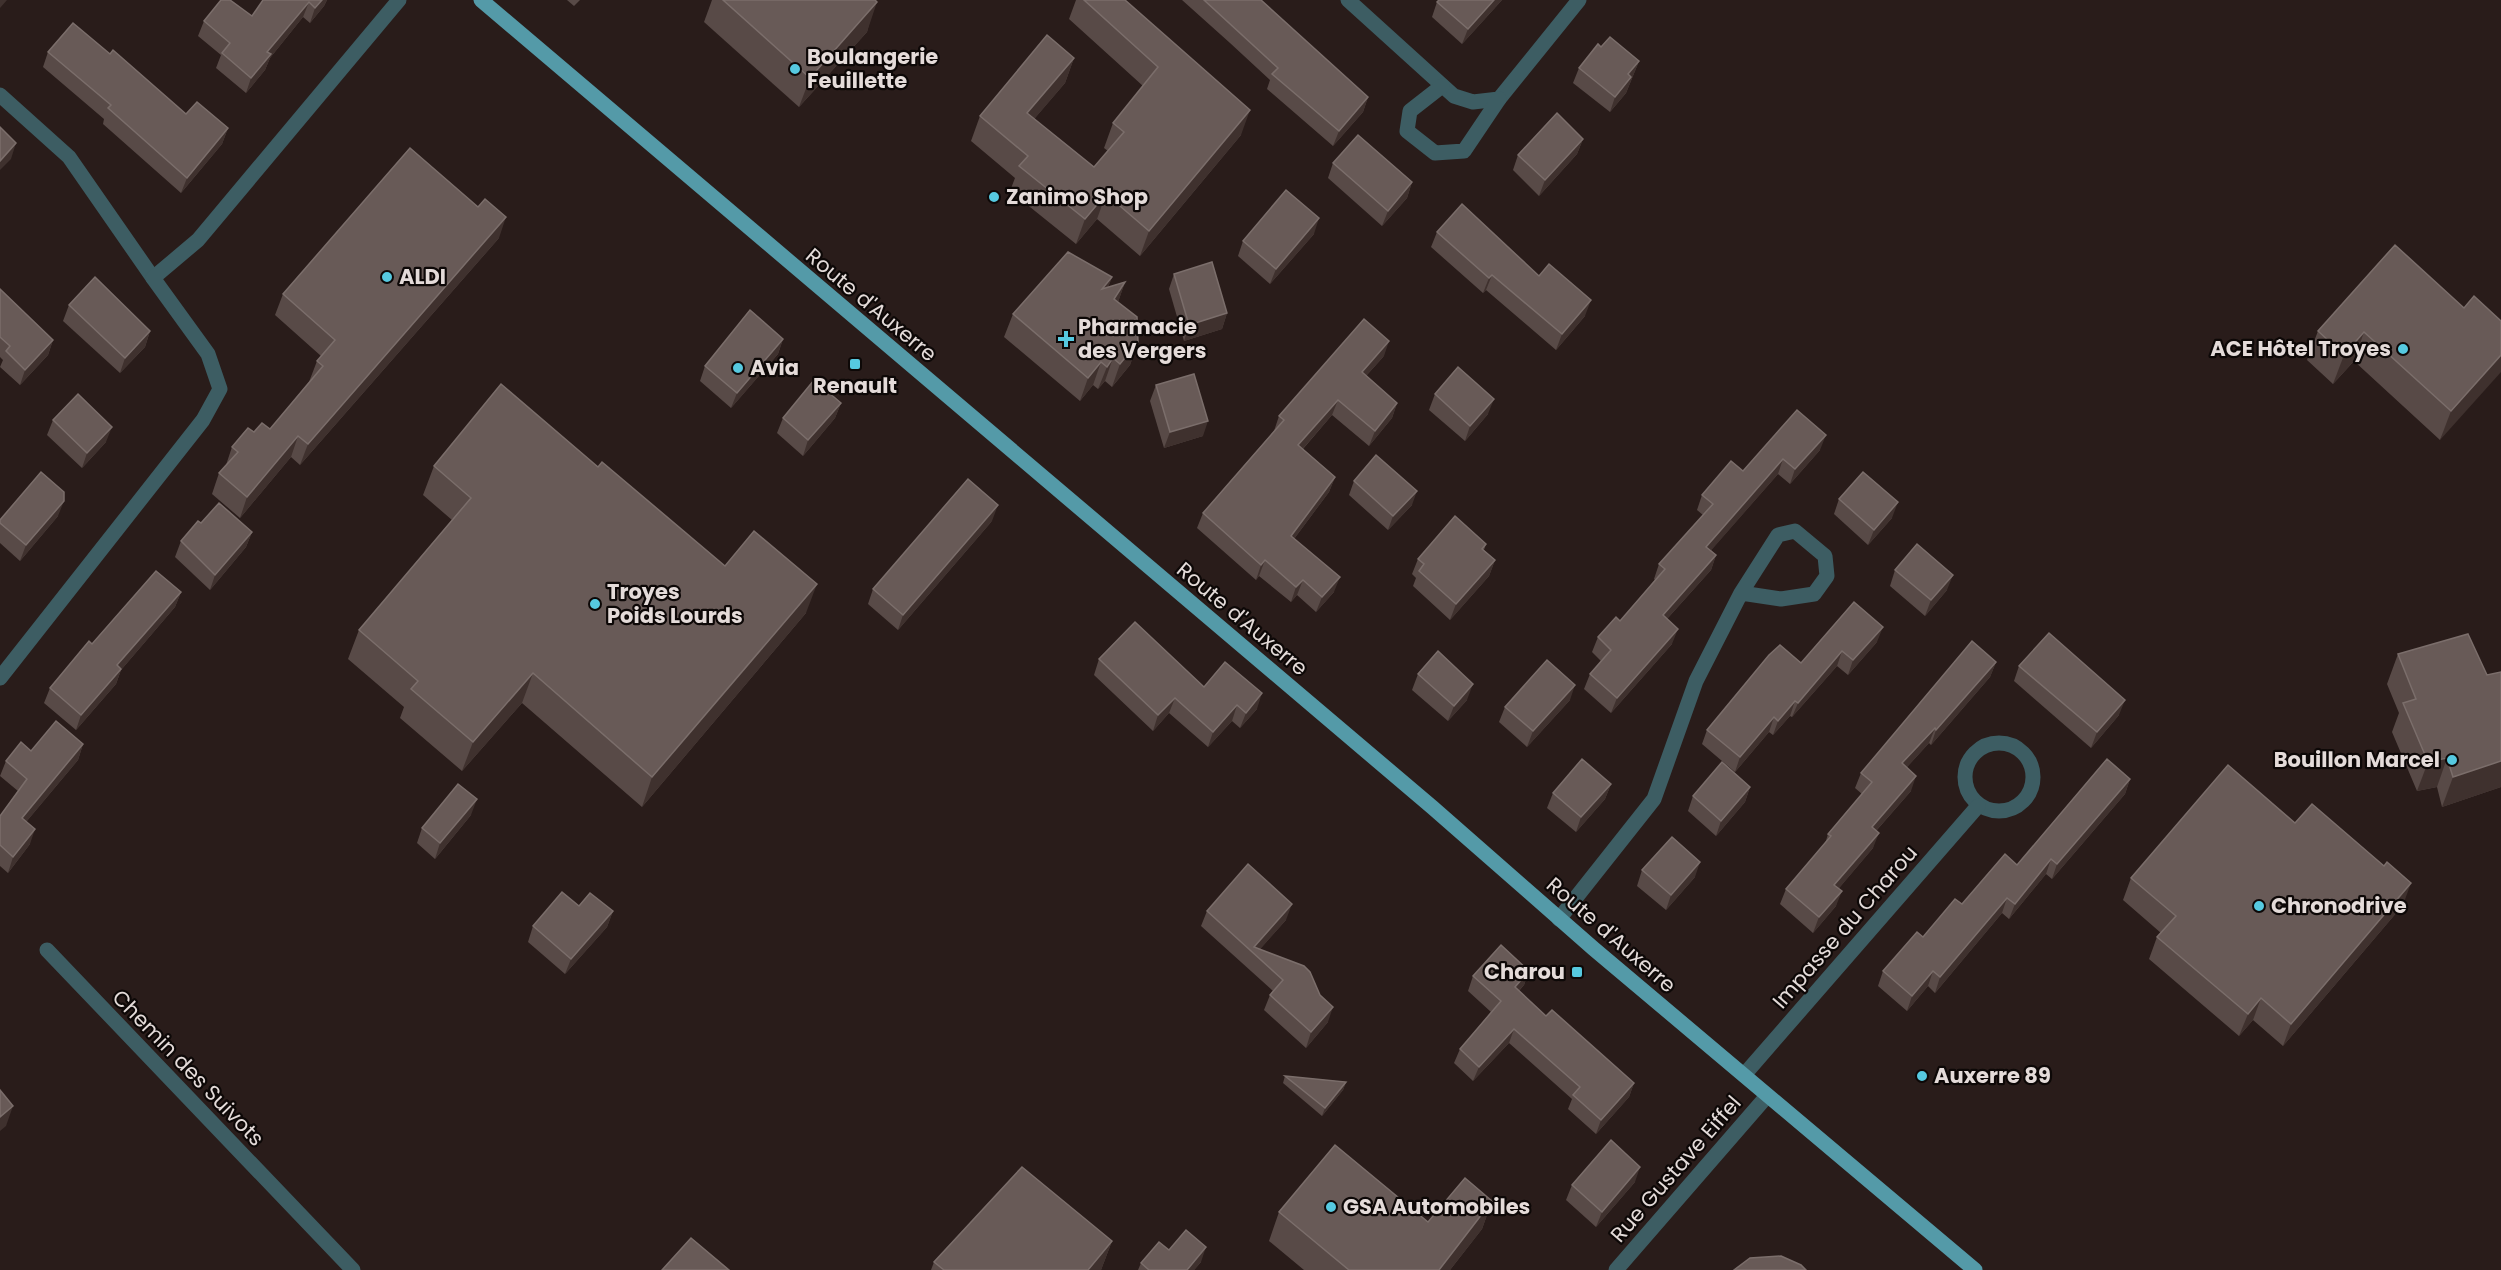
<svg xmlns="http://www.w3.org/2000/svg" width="2501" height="1270" font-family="Poppins,sans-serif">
  <rect width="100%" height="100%" fill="#291c1a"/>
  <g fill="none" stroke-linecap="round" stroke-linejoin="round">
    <g stroke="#3d5d63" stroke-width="15">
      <polyline points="1348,0 1454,96 1473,102 1499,99 1579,0"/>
      <polyline points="1442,86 1410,111 1407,131 1435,153 1464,151 1499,99"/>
      <polyline points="0,95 69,157 153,278"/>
      <polyline points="0,678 203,420 220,389 208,354 153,278 198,240 399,0"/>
      <circle cx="1999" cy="777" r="34"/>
      <polyline points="1559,919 1654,799 1696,681 1741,593 1778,535 1795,531 1825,556 1827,576 1814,594 1781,599 1741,593"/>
      <polyline points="47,950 353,1270"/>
      <polyline points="1744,1075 1978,806"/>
      <polyline points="1616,1270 1767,1096"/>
    </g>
    <polyline stroke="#549aa8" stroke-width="15" points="481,0 1432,807 1594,949 1975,1270"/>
  </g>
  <g fill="#584a47">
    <polygon points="263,0 327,0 324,6 310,23 303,17 270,58 265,70 246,93 216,68 221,55 198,36 204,21 252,16"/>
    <polygon points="567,0 580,0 574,6"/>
    <polygon points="712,0 875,0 867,32 799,107 704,22"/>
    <polygon points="1076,0 1125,0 1241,135 1140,256 1097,219 1076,244 1010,191 1015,178 971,141 980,116 1074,58 1065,83 1034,119 1094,167 1108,151 1104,148 1113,123 1143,86 1069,19"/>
    <polygon points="1182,0 1261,0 1368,97 1363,112 1333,146 1267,89 1270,80 1230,43"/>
    <polygon points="1502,0 1462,44 1432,17 1437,2"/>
    <polygon points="1601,47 1639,61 1626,93 1610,112 1573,83 1579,68"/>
    <polygon points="48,52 110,54 186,114 228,128 222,144 181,193 103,124 104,119 43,67"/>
    <polygon points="1583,139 1577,154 1539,196 1513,170 1518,155"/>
    <polygon points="1333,163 1412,182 1407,198 1382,226 1328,178"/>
    <polygon points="1437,232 1585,316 1556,350 1486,290 1483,293 1431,247"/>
    <polygon points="1314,234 1270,284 1238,256 1243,241"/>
    <polygon points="499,238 300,465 291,457 240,518 212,494 219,473 226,465 232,447 254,432 270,429 309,382 317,361 321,356 275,315 283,294"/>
    <polygon points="1174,274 1227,313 1222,329 1184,341 1169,289"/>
    <polygon points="1112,277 1108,287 1125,282 1118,302 1138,342 1130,365 1112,387 1105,381 1098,389 1093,385 1080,401 1004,337 1013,314"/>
    <polygon points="0,289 53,340 48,355 20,385 0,367 3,360 0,357"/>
    <polygon points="69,305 150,331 145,347 120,373 63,321"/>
    <polygon points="2464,308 2501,321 2440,440 2354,361 2333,384 2307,360 2318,331"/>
    <polygon points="783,339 778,354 731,408 700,381 705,366"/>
    <polygon points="1384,356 1366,376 1397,403 1392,418 1369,446 1332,415 1303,449 1335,477 1329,492 1294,539 1334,592 1316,612 1297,595 1291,602 1259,576 1256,580 1197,528 1203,513 1274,431 1279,416"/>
    <polygon points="1156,385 1203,436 1164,448 1150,401"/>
    <polygon points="1435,394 1488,414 1465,441 1429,410"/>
    <polygon points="841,403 835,418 803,456 777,433 783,418"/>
    <polygon points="1797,410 1820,450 1790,484 1778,474 1711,550 1716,555 1711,570 1667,619 1672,644 1611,713 1584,689 1590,674 1601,661 1592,652 1598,637 1620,621 1655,580 1654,579 1659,564 1703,515 1697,510 1702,495 1743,471"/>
    <polygon points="53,420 106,442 82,468 47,435"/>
    <polygon points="434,466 598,467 725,566 806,613 642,807 522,703 462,771 400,718 404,707 348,659 359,630 452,520 423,495"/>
    <polygon points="1354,481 1412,505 1388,530 1349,495"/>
    <polygon points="1839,499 1892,518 1868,545 1834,514"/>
    <polygon points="58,516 20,561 0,543 0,520"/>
    <polygon points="992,521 898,630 868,604 873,589"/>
    <polygon points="201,523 252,532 246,547 210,590 175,557 181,541"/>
    <polygon points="1486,544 1484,550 1495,560 1489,576 1450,620 1413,586 1416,578 1412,574 1418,559"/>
    <polygon points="1895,570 1947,590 1925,616 1890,586"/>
    <polygon points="181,592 175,607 121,670 116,684 76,730 44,703 50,688 92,644"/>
    <polygon points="1877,642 1848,675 1837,666 1792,717 1790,716 1773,735 1769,732 1735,772 1702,744 1707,730 1801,663"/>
    <polygon points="2398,654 2487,675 2501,672 2501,787 2442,807 2437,787 2417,791 2392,732 2399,713 2387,684"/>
    <polygon points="1099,659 1204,687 1257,709 1240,728 1232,721 1208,747 1169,713 1153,731 1094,675"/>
    <polygon points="1996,662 1990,677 1931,745 1929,743 1907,767 1911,791 1876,831 1873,848 1839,888 1836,906 1813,933 1780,904 1786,889 1825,844 1828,834 1862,794 1855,788 1861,773"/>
    <polygon points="2019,666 2119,715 2091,748 2014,681"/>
    <polygon points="1418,674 1467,700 1448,721 1412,690"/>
    <polygon points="1570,700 1527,747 1499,722 1505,707"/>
    <polygon points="83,744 78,760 26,822 30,844 8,873 0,866 0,816 18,791 0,776 6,761 31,751"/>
    <polygon points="2130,779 2125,794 2052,879 2046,874 2009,919 2002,913 1935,993 1928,986 1907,1011 1878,986 1883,971 1923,937"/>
    <polygon points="1611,784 1605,799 1576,832 1547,808 1553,793"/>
    <polygon points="1750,787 1745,802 1716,836 1688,811 1693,796"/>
    <polygon points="471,815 435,859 417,843 422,828"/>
    <polygon points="2295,823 2403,905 2283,1046 2253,1020 2239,1036 2149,959 2157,937 2161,933 2123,900 2131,878"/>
    <polygon points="1642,870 1695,877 1666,910 1637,886"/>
    <polygon points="579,906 613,911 607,927 565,974 528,942 533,926"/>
    <polygon points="1207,911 1286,920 1260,949 1328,1022 1306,1048 1264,1010 1270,995 1273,991 1201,926"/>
    <polygon points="1529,971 1524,985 1519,991 1546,1016 1634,1083 1629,1097 1596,1134 1568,1109 1572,1099 1509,1043 1473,1081 1454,1063 1460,1049 1491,1012 1468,991 1473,976"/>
    <polygon points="1285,1076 1346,1082 1343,1090 1322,1116 1283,1083"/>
    <polygon points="1635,1182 1596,1227 1566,1200 1572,1185"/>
    <polygon points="1492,1201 1482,1229 1450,1270 1304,1270 1269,1241 1279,1212 1428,1222"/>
    <polygon points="1112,1241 1101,1270 931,1270 934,1262"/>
    <polygon points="1169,1250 1201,1262 1194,1270 1138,1270 1141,1263"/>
  </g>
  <g fill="#3f312e">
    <polygon points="0,0 7,0 0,8"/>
    <polygon points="322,0 327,0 324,6 310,23 315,8"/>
    <polygon points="1494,0 1502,0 1462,44 1468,29"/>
    <polygon points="309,2 303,17 270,58 265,70 246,93 251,78 267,52"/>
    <polygon points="877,2 867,32 799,107 810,78"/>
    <polygon points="1074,58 1065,83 1018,138 1027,113"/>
    <polygon points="1639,61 1626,93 1610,112 1615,97 1628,74"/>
    <polygon points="1368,97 1363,112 1333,146 1339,131"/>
    <polygon points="1250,110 1241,135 1140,256 1149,231"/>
    <polygon points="228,128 222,144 181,193 187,178"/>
    <polygon points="1583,139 1577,154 1539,196 1545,180"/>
    <polygon points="16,143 11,159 0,170 0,161"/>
    <polygon points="1412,182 1407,198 1382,226 1388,211"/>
    <polygon points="1106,194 1097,219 1076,244 1085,219"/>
    <polygon points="506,217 499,238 300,465 308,444"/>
    <polygon points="1319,218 1314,234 1270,284 1276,269"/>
    <polygon points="1492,275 1486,290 1483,293 1489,278"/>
    <polygon points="1112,277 1104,299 1102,289"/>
    <polygon points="1125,282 1117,305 1114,299"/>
    <polygon points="1591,300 1585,316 1556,350 1562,334"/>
    <polygon points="1227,313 1222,329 1184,341 1189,325"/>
    <polygon points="150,331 145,347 120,373 125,358"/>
    <polygon points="2364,332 2354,361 2333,384 2344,355"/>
    <polygon points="783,339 778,354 731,408 737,393"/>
    <polygon points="53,340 48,355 20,385 25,370"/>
    <polygon points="1389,341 1384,356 1356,387 1362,372"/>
    <polygon points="1138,342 1130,365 1112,387 1120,364"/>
    <polygon points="2501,355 2501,372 2440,440 2451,411"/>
    <polygon points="1113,358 1105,381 1098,389 1107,367"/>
    <polygon points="1101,362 1093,385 1080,401 1088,378"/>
    <polygon points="1494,399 1488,414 1465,441 1470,426"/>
    <polygon points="1338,400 1332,415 1293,460 1298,445"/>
    <polygon points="841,403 835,418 803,456 808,440"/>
    <polygon points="1397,403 1392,418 1369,446 1375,431"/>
    <polygon points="1208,421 1203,436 1164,448 1170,432"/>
    <polygon points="112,427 106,442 82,468 87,453"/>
    <polygon points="1826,435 1820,450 1790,484 1795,469"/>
    <polygon points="298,436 291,457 240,518 247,497"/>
    <polygon points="1783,459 1778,474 1701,562 1706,547"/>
    <polygon points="1335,477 1329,492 1285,551 1291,536"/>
    <polygon points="1417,491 1412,505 1388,530 1393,516"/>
    <polygon points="64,501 58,516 20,561 26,545"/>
    <polygon points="1898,502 1892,518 1868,545 1874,530"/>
    <polygon points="998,505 992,521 898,630 903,615"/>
    <polygon points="252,532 246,547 210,590 215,575"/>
    <polygon points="1716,555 1711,570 1657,630 1663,615"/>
    <polygon points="1265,560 1259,576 1256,580 1261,565"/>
    <polygon points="1495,560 1489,576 1450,620 1456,604"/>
    <polygon points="1953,575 1947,590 1925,616 1931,600"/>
    <polygon points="1340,577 1334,592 1316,612 1322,597"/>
    <polygon points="1303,580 1297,595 1291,602 1296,587"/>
    <polygon points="817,584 806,613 642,807 652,777"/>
    <polygon points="181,592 175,607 121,670 116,684 76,730 81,715 117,665"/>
    <polygon points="1883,627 1877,642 1848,675 1853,660"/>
    <polygon points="1678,629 1672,644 1611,713 1617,698"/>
    <polygon points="1842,651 1837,666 1792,717 1798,703"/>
    <polygon points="1996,662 1990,677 1931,745 1936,730"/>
    <polygon points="533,673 522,703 462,771 473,742"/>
    <polygon points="1473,684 1467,700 1448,721 1454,706"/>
    <polygon points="1575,685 1570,700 1527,747 1533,731"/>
    <polygon points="1262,693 1257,709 1240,728 1246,713"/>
    <polygon points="1175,698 1169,713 1153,731 1158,715"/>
    <polygon points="2125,700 2119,715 2091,748 2097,732"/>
    <polygon points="1795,701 1790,716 1773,735 1778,721"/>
    <polygon points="1237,705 1232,721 1208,747 1213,732"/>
    <polygon points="1774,717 1769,732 1735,772 1740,757"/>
    <polygon points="1935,728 1929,743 1897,778 1902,763"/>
    <polygon points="83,744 78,760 16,834 22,818"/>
    <polygon points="2447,758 2437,787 2417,791 2428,762"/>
    <polygon points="2501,761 2501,787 2442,807 2453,777"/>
    <polygon points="1916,776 1911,791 1866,842 1872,827"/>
    <polygon points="2130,779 2125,794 2052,879 2057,864"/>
    <polygon points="1611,784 1605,799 1576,832 1581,817"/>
    <polygon points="1750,787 1745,802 1716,836 1721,821"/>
    <polygon points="477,799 471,815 435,859 440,843"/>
    <polygon points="35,829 30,844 8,873 13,857"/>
    <polygon points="1879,833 1873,848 1829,900 1834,885"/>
    <polygon points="2051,859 2046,874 2009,919 2015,904"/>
    <polygon points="1700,862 1695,877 1666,910 1671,895"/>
    <polygon points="2411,883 2403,905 2283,1046 2291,1024"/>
    <polygon points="1842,891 1836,906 1813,933 1819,917"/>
    <polygon points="2007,898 2002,913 1935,993 1940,977"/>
    <polygon points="1292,904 1286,920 1255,955 1254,947"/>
    <polygon points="613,911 607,927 565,974 571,959"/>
    <polygon points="1529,971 1524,985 1509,1001 1515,987"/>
    <polygon points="1933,971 1928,986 1907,1011 1912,996"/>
    <polygon points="2261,998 2253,1020 2239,1036 2248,1014"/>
    <polygon points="1333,1007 1328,1022 1306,1048 1311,1032"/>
    <polygon points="1514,1029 1509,1043 1473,1081 1479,1067"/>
    <polygon points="1346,1082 1343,1090 1322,1116 1325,1108"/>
    <polygon points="1634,1083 1629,1097 1596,1134 1601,1120"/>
    <polygon points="13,1106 6,1126 0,1131 0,1117"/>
    <polygon points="1640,1167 1635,1182 1596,1227 1602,1212"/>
    <polygon points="1492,1201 1482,1229 1450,1270 1439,1270"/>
    <polygon points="1112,1241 1101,1270 1088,1270"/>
    <polygon points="1206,1247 1201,1262 1194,1270 1187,1270"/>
  </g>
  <g fill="#685a57" stroke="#7b6e6b" stroke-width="1.5">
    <polygon points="221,0 230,0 252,16 263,0 322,0 315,8 309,2 267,52 271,54 251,78 222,53 230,43 204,21"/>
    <polygon points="723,0 875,0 877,2 810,78"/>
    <polygon points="1084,0 1125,0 1250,110 1149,231 1106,194 1085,219 1019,166 1028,156 980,116 1047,35 1074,58 1027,113 1094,167 1124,132 1113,123 1158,67"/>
    <polygon points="1204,0 1261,0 1368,97 1339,131 1272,74 1278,68"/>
    <polygon points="1439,0 1494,0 1468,29 1437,2"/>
    <polygon points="73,23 110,54 113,50 186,114 197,102 228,128 187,178 108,108 111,105 48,52"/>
    <polygon points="1610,37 1639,61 1628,74 1631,77 1615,97 1579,68 1598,44 1601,47"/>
    <polygon points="1557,113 1583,139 1545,180 1518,155"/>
    <polygon points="0,127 16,143 0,161"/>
    <polygon points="1358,135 1412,182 1388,211 1333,163"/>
    <polygon points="410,148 478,207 485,199 506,217 308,444 298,436 247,497 219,473 238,452 232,447 248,428 254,432 262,423 270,429 323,366 317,361 335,340 283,294"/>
    <polygon points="1286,190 1319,218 1276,269 1243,241"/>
    <polygon points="1462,204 1539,276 1549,264 1591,300 1562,334 1492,275 1489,278 1437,232"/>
    <polygon points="2395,245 2464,308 2474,296 2501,321 2501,355 2451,411 2364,332 2344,355 2318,331"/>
    <polygon points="1068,252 1112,277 1102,289 1125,282 1114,299 1137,317 1138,342 1120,364 1113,358 1107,367 1101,362 1088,378 1013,314"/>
    <polygon points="1212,262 1227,313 1189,325 1174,274"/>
    <polygon points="95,277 150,331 125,358 69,305"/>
    <polygon points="0,289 53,340 25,370 6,351 10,346 0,337"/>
    <polygon points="750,310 783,339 737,393 705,366"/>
    <polygon points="1364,319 1389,341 1362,372 1397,403 1375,431 1338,400 1298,445 1335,477 1291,536 1340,577 1322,597 1303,580 1296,587 1265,560 1261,565 1203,513 1284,420 1279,416"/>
    <polygon points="1458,367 1494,399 1470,426 1435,394"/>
    <polygon points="1194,374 1208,421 1170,432 1156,385"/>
    <polygon points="814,380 841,403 808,440 783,418"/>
    <polygon points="501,384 598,467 602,462 725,566 754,531 817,584 652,777 533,673 473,742 411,689 418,681 359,630 471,498 434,466"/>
    <polygon points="78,394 112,427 87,453 53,420"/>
    <polygon points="1797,410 1826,435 1795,469 1783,459 1706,547 1716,555 1663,615 1678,629 1617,698 1590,674 1611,650 1598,637 1616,617 1620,621 1665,569 1659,564 1713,504 1702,495 1731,461 1743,471"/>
    <polygon points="1376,455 1417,491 1393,516 1354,481"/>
    <polygon points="41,472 64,492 64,501 26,545 0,523 0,520"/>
    <polygon points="1863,472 1898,502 1874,530 1839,499"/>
    <polygon points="968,479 998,505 903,615 873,589"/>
    <polygon points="219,503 252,532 215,575 181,541 198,521 201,523"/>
    <polygon points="1455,516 1486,544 1482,549 1495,560 1456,604 1419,571 1424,564 1418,559"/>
    <polygon points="1917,544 1953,575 1931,600 1895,570"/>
    <polygon points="156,571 181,592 117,665 121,669 81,715 50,688 89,641 92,644"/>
    <polygon points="1854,602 1883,627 1853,660 1842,651 1798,703 1795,701 1778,721 1774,717 1740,757 1707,730 1769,655 1780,645 1801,663"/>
    <polygon points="1135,622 1204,687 1225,662 1262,693 1246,713 1237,705 1213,732 1175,698 1158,715 1099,659"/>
    <polygon points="2049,633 2125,700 2097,732 2019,666"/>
    <polygon points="2468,634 2487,675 2501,672 2501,761 2453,777 2447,758 2428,762 2403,703 2416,699 2398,654"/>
    <polygon points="1972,641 1996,662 1936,730 1935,728 1902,763 1916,776 1872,827 1879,833 1834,885 1842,891 1819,917 1786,889 1831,836 1828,834 1872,782 1861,773"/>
    <polygon points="1438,651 1473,684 1454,706 1418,674"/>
    <polygon points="1547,660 1575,685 1533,731 1505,707"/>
    <polygon points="56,721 83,744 22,818 35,829 13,857 0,845 0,816 27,779 6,761 21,742 31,751"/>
    <polygon points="1582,759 1611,784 1581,817 1553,793"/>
    <polygon points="2107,759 2130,779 2057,864 2051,859 2015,904 2007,898 1940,977 1933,971 1912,996 1883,971 1917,932 1923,937 1955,899 1962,904 2005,854 2017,865"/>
    <polygon points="1722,762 1750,787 1721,821 1693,796"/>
    <polygon points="2228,765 2295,823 2312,804 2384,866 2387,862 2411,883 2291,1024 2261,998 2248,1014 2157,937 2176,916 2131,878"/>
    <polygon points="458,784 477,799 440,843 422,828"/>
    <polygon points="1672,837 1700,862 1671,895 1642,870"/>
    <polygon points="1248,864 1292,904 1254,947 1304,966 1310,972 1320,995 1333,1007 1311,1032 1270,995 1283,980 1207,911"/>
    <polygon points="562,892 579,906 590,893 613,911 571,959 533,926"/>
    <polygon points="1501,945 1529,971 1515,987 1546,1016 1552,1010 1634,1083 1601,1120 1573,1095 1580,1087 1514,1029 1479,1067 1460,1049 1501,1001 1473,976"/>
    <polygon points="1285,1076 1346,1082 1325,1108"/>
    <polygon points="0,1090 13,1106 0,1117"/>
    <polygon points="1611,1140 1640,1167 1602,1212 1572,1185"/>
    <polygon points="1335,1145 1428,1222 1465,1178 1492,1201 1439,1270 1349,1270 1279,1212"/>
    <polygon points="1022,1167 1112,1241 1088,1270 944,1270 934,1262"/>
    <polygon points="1186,1230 1206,1247 1187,1270 1149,1270 1141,1263 1159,1242 1169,1250"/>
    <polygon points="691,1238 729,1270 662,1270"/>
    <polygon points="1781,1256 1801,1265 1806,1270 1734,1270 1750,1258"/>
  </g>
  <g fill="#56c9e0" stroke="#0d0807" stroke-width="2">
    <circle cx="795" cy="69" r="6"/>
    <circle cx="994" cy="197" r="6"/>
    <circle cx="387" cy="277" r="6"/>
    <path d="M1063 330h6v6h6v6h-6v6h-6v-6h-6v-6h6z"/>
    <circle cx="2403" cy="349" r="6"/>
    <rect x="849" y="358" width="12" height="12" rx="3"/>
    <circle cx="738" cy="368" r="6"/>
    <circle cx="595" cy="604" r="6"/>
    <circle cx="2452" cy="760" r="6"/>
    <circle cx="2259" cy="906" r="6"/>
    <rect x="1571" y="966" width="12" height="12" rx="3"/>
    <circle cx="1922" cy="1076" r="6"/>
    <circle cx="1331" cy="1207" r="6"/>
  </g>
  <g text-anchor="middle" stroke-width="4.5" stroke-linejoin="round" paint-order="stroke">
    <g font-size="21" font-weight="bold" fill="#e4dbd9" stroke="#0d0807" text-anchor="start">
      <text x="807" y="64">Boulangerie<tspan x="807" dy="24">Feuillette</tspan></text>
      <text x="1006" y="204">Zanimo Shop</text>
      <text x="399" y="284">ALDI</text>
      <text x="1078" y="334">Pharmacie<tspan x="1078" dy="24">des Vergers</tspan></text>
      <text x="2391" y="356" text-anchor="end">ACE Hôtel Troyes</text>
      <text x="750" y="375">Avia</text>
      <text x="855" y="393" text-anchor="middle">Renault</text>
      <text x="607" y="599">Troyes<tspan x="607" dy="24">Poids Lourds</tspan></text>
      <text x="2440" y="767" text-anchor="end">Bouillon Marcel</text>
      <text x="2271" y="913">Chronodrive</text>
      <text x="1565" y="979" text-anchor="end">Charou</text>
      <text x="1934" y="1083">Auxerre 89</text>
      <text x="1343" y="1214">GSA Automobiles</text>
    </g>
    <g font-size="21" fill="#e4dbd9" stroke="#0d0807">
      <text transform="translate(871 305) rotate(40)" y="7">Route d'Auxerre</text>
      <text transform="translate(1242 619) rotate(40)" y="7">Route d'Auxerre</text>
      <text transform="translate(1845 927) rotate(-49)" y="7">Impasse du Charou</text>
      <text transform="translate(1611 935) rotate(41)" y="7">Route d'Auxerre</text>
      <text transform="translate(188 1068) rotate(46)" y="7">Chemin des Suivots</text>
      <text transform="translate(1676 1169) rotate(-49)" y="7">Rue Gustave Eiffel</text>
    </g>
  </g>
</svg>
